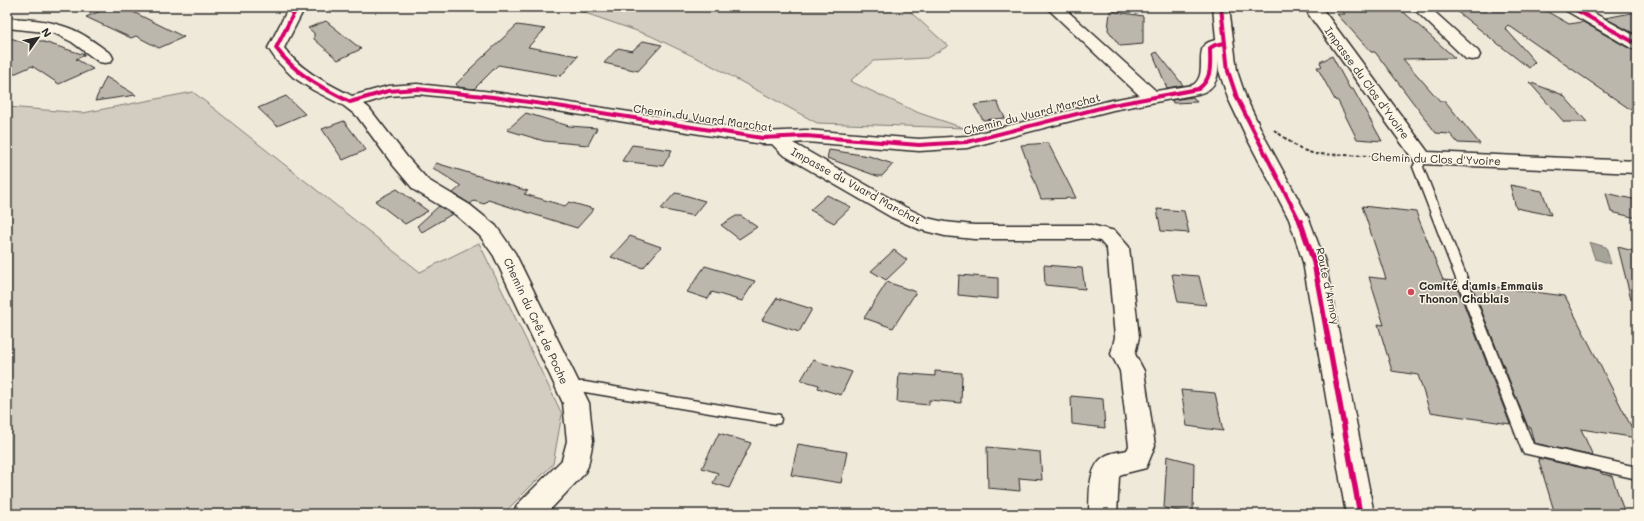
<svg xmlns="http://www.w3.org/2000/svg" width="1644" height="521" font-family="Mali,sans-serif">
  <rect width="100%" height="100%" fill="#efe9da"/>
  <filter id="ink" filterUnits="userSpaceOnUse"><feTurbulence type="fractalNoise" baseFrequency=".025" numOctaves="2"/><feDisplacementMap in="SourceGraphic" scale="8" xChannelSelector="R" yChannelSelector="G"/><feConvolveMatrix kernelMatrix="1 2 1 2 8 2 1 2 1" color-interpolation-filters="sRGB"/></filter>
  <g filter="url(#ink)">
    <g fill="#d2cdc0" stroke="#7e7c76">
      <polygon points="568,7 905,7 948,46 927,58 873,61 850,81 919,113 964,128 817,123 705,62 651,36"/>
      <polygon points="193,92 420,272 479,243 562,414 553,464 503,514 7,514 7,107 83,113"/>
    </g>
    <polygon fill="#a6a399" stroke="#75736d" points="1589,242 1606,247 1611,264 1595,259"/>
    <g fill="#bcb7ac" stroke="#2b2b2b">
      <polygon points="110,7 123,7 184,37 159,48 136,36 131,38 86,17"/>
      <polygon points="1338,7 1398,7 1455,58 1403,59 1440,101 1445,101 1480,144 1458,143 1450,134 1436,133 1375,52 1371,52 1337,14 1345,14"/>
      <polygon points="1451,7 1539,7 1569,24 1583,22 1630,49 1637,50 1637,114 1508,25 1505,28 1535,62 1529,68"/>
      <polygon points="1110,11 1143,16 1143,44 1120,46 1108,30"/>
      <polygon points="1637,12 1637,35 1605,18"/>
      <polygon points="326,21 361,49 338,60 314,39 314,33 308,28"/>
      <polygon points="517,25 545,29 528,47 578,56 561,76 498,65 474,89 458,87 456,84 470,70 469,70"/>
      <polygon points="7,37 23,42 31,38 85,55 76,59 93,69 59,84 32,66 7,77"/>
      <polygon points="643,41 662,45 638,71 604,63 618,48 632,51"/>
      <polygon points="1157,52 1183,85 1167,88 1153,54"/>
      <polygon points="1332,56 1350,89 1353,89 1382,141 1357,139 1338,101 1335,100 1317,67 1322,67 1320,62"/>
      <polygon points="106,77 136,95 95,101"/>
      <polygon points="1529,82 1563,95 1587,122 1564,122"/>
      <polygon points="286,96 305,114 277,126 258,108"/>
      <polygon points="1193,97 1197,102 1173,103 1172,100"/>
      <polygon points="997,102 1005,118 983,120 974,105"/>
      <polygon points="526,113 569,126 597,128 588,145 544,141 507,130"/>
      <polygon points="344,121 366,150 343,160 322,129"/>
      <polygon points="1048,143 1076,198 1041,199 1021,145"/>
      <polygon points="632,145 672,150 663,166 622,161"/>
      <polygon points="829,150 869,156 893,164 882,176 877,176 827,158"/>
      <polygon points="436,163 528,191 524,194 565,206 569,202 594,209 577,228 488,200 484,204 474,201 470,204 453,193 461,186 433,168"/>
      <polygon points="1510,185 1542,191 1551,215 1516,208"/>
      <polygon points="397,189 428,211 405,224 375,201"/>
      <polygon points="675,193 681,194 705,201 693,216 661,209"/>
      <polygon points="1606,193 1637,200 1637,218 1611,212"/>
      <polygon points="827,195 851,207 834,223 810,210"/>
      <polygon points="439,206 452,214 422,232 417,226"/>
      <polygon points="1362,206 1416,212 1443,280 1455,281 1510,424 1430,412 1418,375 1392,371 1378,324 1384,325 1369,277 1386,279"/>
      <polygon points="1157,209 1184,211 1189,233 1161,231"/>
      <polygon points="736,216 741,216 757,227 739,239 721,225"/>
      <polygon points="630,236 661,247 643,268 611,257"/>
      <polygon points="1618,247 1637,252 1637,299 1631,299"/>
      <polygon points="894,250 907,260 886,280 871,271"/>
      <polygon points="1044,265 1082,268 1085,289 1045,285"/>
      <polygon points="705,266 755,281 742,301 712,292 708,299 687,292"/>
      <polygon points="1172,274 1199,276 1206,305 1178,302"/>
      <polygon points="959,275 998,278 998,299 958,295"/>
      <polygon points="887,282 916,292 893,328 864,318"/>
      <polygon points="1471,284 1565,296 1637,438 1581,429 1593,456 1534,443 1530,427 1528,427"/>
      <polygon points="777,298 812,309 799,332 762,320"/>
      <polygon points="813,360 852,372 841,395 818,388 819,385 801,380"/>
      <polygon points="935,371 962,373 961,403 929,400 929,405 897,402 899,373 935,376"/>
      <polygon points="1181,390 1215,393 1223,431 1187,426"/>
      <polygon points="1071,396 1103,399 1105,428 1072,424"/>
      <polygon points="719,433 751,443 729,488 713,483 718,473 702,468"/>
      <polygon points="798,444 847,452 841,483 791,475"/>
      <polygon points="987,447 1040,452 1042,480 1019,478 1020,491 988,488"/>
      <polygon points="1167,456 1194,463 1193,514 1164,508"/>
      <polygon points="1538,458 1601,472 1602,474 1612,476 1625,514 1555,514"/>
    </g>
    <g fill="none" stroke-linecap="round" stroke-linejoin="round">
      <g stroke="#2b2b2b" stroke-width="3">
        <g id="service">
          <polygon points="1422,155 1427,158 1423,167 1533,444 1637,467 1637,479 1523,453 1413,167 1419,156"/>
          <polygon points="568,382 585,382 775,414 780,415 781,419 780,423 775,424 585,392 564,391 562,387 564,383"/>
        </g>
      </g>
      <g stroke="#2b2b2b" stroke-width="3">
        <g id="minor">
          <path d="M289,7H305L284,48C301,71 327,83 352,96L388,86L417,84L493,92L557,101L762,132L806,130L919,139L967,136L1112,100L1139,95L1046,7H1063L1156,91L1193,85C1210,74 1191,46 1212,41C1219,39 1224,38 1231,39L1233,43L1231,47L1218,50C1218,69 1222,88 1198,94L1113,110L967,148L919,151L806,142L793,143L905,207L927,218L945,222L974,225H1091L1115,231L1129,247L1139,337L1135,354L1144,371L1155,446L1146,468L1122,474L1119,477L1117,514H1089C1090,495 1087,467 1105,456C1112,452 1120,452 1127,450L1129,446L1120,371L1111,354L1115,337L1107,249L1100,241L1091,239H974L945,236L921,230L891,217L782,154L772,144H762L557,111L493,102L417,94L389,96L364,104L369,108L407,157L428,180L470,205L496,226L515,253L589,403L593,441L588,466L584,474L546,514H513L517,505L562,460L567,441L563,403L494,256L480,236L456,215L414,190L393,165L357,116L344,106L313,90L293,77L277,61L268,48Z"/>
          <polygon points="1305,7 1321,7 1428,152 1637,161 1637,173 1422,164 1415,162 1309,15"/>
          <polygon points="1412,7 1429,7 1478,51 1480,55 1478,59 1472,60 1466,59"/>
          <path d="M7,18C27,19 47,20 66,27C82,32 97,44 111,54L113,58L111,62L105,63L99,62L72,42L54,33L7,28Z"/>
        </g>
      </g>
      <g stroke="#2b2b2b" stroke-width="3">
        <g id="secondary">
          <polygon points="1213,7 1229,7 1237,71 1246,98 1265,138 1309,219 1325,262 1374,514 1346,514 1303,262 1289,219 1247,138 1228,98 1219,71"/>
          <polygon points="1563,7 1583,7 1637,37 1637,49 1631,48 1565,10"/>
        </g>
      </g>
      <polyline stroke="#2b2b2b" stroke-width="2" stroke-dasharray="3.5 2.5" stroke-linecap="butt" points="1274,130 1300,149 1315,154 1398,157"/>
      <use href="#service" fill="#fcf5e5" fill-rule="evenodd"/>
      <use href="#minor" fill="#fcf5e5" fill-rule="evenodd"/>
      <use href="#secondary" fill="#fcf5e5" fill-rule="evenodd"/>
      <g stroke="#fcf5e5" stroke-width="6">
        <g id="cycleway-far1">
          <path d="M297,7L276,48C295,74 322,88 350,102L388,91L417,89L493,97L557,106L762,138L806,136L919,145L967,142L1112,105L1198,89C1213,79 1210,64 1210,48L1215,45L1225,43"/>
          <polyline points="1221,7 1228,71 1237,98 1300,222"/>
          <polyline points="1571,7 1637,44"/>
        </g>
      </g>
      <g stroke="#fcf5e5" stroke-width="8">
        <polyline id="cycleway" points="1300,221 1314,262 1360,514"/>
      </g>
      <use href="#cycleway-far1" stroke="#d6006c" stroke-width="4"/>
      <use href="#cycleway" stroke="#d6006c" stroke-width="5.5"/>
    </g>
  </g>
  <circle fill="#d1495b" stroke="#fcf5e5" stroke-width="1.5" cx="1411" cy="292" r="4"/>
  <g text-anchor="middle" stroke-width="3" stroke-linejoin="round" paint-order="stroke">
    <g font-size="11" fill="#2b2b2b" stroke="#fcf5e5">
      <text transform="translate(1367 83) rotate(54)" y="4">Impasse du Clos d'Yvoire</text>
      <text transform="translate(1032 114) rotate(-14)" y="4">Chemin du Vuard Marchat</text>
      <text transform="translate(703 118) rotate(8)" y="4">Chemin du Vuard Marchat</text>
      <text transform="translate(1436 159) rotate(2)" y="4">Chemin du Clos d'Yvoire</text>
      <text transform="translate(856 186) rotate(29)" y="4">Impasse du Vuard Marchat</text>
      <text transform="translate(1328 286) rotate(78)" y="4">Route d'Armoy</text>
      <text transform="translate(536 321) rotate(65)" y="4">Chemin du Crêt de Poche</text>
    </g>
    <g font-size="11" font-weight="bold" fill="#2b2b2b" stroke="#fcf5e5" text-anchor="start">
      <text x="1419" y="290">Comité d'amis Emmaüs<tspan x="1419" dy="13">Thonon Chablais</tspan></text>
    </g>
  </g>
  <rect width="1644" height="521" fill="none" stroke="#fcf5e5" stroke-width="24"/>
  <rect x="12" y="12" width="1620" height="497" fill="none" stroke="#2b2b2b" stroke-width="1.5" filter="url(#ink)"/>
  <g transform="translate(38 38) rotate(57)" stroke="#fcf5e5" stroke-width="3" paint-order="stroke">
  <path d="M0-3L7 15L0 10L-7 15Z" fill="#2b2b2b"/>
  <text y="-6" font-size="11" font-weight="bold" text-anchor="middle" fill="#2b2b2b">N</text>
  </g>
</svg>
